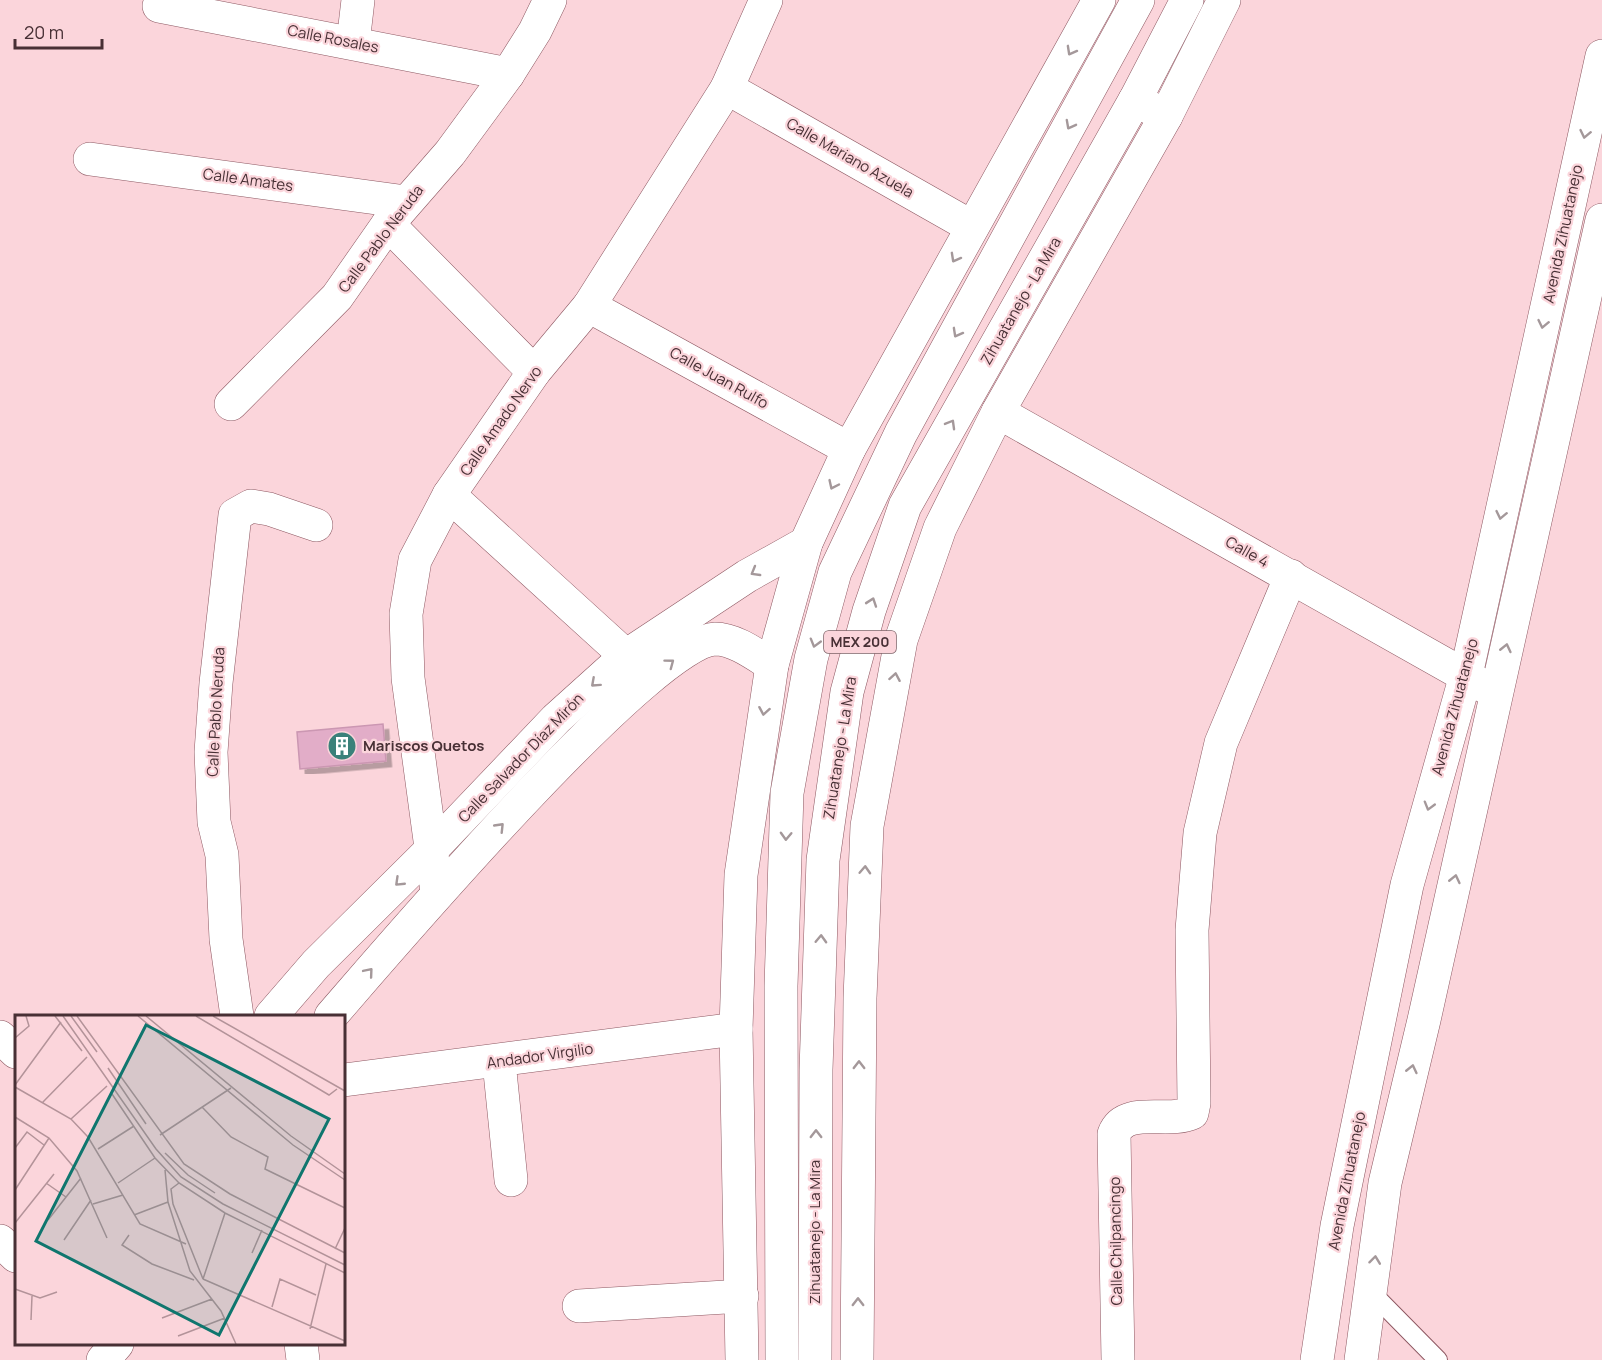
<svg xmlns="http://www.w3.org/2000/svg" width="1602" height="1360" font-family="Manrope,sans-serif">
  <defs>
    <filter id="shadow"><feDropShadow dx="5.5" dy="5.5" stdDeviation="0" flood-color="#0004"/></filter>
  </defs>
  <rect width="100%" height="100%" fill="#fbd5db"/>
  <polygon fill="#e2adc8" stroke="#cb97b2" stroke-width="1.5" filter="url(#shadow)" points="383,724 386,761 300,769 297,732"/>
  <g fill="none" stroke-linecap="round" stroke-linejoin="round">
    <g stroke="#8d5862" stroke-width="20">
      <polyline id="service" points="1371,1292 1438,1360"/>
    </g>
    <g stroke="#8d5862" stroke-width="34">
      <g id="minor">
        <polyline points="159,6 508,74"/>
        <polyline points="353,43 358,0"/>
        <polyline points="727,88 972,227"/>
        <polyline points="90,159 406,202"/>
        <polyline points="388,224 534,372"/>
        <polyline points="589,306 849,449"/>
        <polyline points="231,404 337,297 388,224 450,153 508,74 535,31 550,0"/>
        <polyline points="998,412 1496,693"/>
        <polyline points="449,495 626,656"/>
        <polyline points="437,892 408,678 406,614 415,560 449,495 534,372 589,306 727,88 766,0"/>
        <polyline points="237,1016 226,939 222,855 214,822 211,752 216,683 235,515 251,506 269,509 316,525"/>
        <polyline points="0,1037 16,1052"/>
        <polyline points="499,1062 511,1180"/>
        <polyline points="344,1080 736,1029"/>
        <polyline points="0,1241 16,1256"/>
        <polyline points="579,1306 742,1296"/>
        <path d="M1118,1360L1114,1134C1125,1105 1168,1124 1192,1113L1194,1103L1192,930L1200,833L1221,743L1291,576"/>
      </g>
    </g>
    <g stroke="#8d5862" stroke-width="34">
      <g id="tertiary">
        <polyline points="271,1016 316,964 432,849 556,719 626,656 747,576 806,543"/>
        <path d="M331,1016C384,955 651,641 715,639C735,639 756,655 772,665"/>
        <polyline points="301,1344 303,1360"/>
        <polyline points="103,1360 117,1344"/>
        <polyline points="1317,1360 1337,1226 1407,885 1466,675 1602,56"/>
        <polyline points="1361,1360 1385,1183 1424,1020 1602,220"/>
      </g>
    </g>
    <g stroke="#8d5862" stroke-width="34">
      <g id="secondary">
        <polyline points="742,1360 736,1029 741,875 772,665 806,543 849,449 1099,0"/>
        <polyline points="857,1360 860,998 867,826 901,640 940,528 998,412 1166,116 1224,0"/>
      </g>
    </g>
    <g stroke="#8d5862" stroke-width="34">
      <g id="trunk">
        <polyline points="1135,100 1166,116"/>
        <polyline points="782,1360 781,986 787,793 811,659 835,572 901,433 1138,0"/>
        <polyline points="815,1360 816,1070 823,860 847,692 869,611 905,506 1135,100 1187,0"/>
      </g>
    </g>
    <use href="#service" stroke="#fff" stroke-width="18"/>
    <use href="#minor" stroke="#fff" stroke-width="33"/>
    <use href="#tertiary" stroke="#fff" stroke-width="33"/>
    <use href="#secondary" stroke="#fff" stroke-width="33"/>
    <use href="#trunk" stroke="#fff" stroke-width="33"/>
  </g>
  <defs><path id="oneway-chevron" d="M-2-3.5L2.5 0L-2 3.5" fill="none" stroke-width="1.6" stroke-linecap="round" stroke-linejoin="round" transform="scale(1.5)"/></defs>
  <g stroke="#a4989a">
    <use href="#oneway-chevron" transform="translate(1071 51) rotate(119)"/>
    <use href="#oneway-chevron" transform="translate(1070 125) rotate(118)"/>
    <use href="#oneway-chevron" transform="translate(1585 134) rotate(102)"/>
    <use href="#oneway-chevron" transform="translate(955 258) rotate(119)"/>
    <use href="#oneway-chevron" transform="translate(1543 324) rotate(102)"/>
    <use href="#oneway-chevron" transform="translate(957 333) rotate(119)"/>
    <use href="#oneway-chevron" transform="translate(951 424) rotate(-60)"/>
    <use href="#oneway-chevron" transform="translate(833 485) rotate(115)"/>
    <use href="#oneway-chevron" transform="translate(1501 515) rotate(102)"/>
    <use href="#oneway-chevron" transform="translate(755 572) rotate(150)"/>
    <use href="#oneway-chevron" transform="translate(872 602) rotate(-71)"/>
    <use href="#oneway-chevron" transform="translate(815 643) rotate(106)"/>
    <use href="#oneway-chevron" transform="translate(1506 648) rotate(-77)"/>
    <use href="#oneway-chevron" transform="translate(670 663) rotate(-37)"/>
    <use href="#oneway-chevron" transform="translate(895 677) rotate(-80)"/>
    <use href="#oneway-chevron" transform="translate(595 683) rotate(138)"/>
    <use href="#oneway-chevron" transform="translate(764 711) rotate(100)"/>
    <use href="#oneway-chevron" transform="translate(1429 806) rotate(106)"/>
    <use href="#oneway-chevron" transform="translate(500 827) rotate(-46)"/>
    <use href="#oneway-chevron" transform="translate(786 836) rotate(92)"/>
    <use href="#oneway-chevron" transform="translate(865 870) rotate(-87)"/>
    <use href="#oneway-chevron" transform="translate(1455 879) rotate(-77)"/>
    <use href="#oneway-chevron" transform="translate(399 882) rotate(136)"/>
    <use href="#oneway-chevron" transform="translate(821 939) rotate(-88)"/>
    <use href="#oneway-chevron" transform="translate(369 972) rotate(-50)"/>
    <use href="#oneway-chevron" transform="translate(859 1065) rotate(-90)"/>
    <use href="#oneway-chevron" transform="translate(1412 1069) rotate(-77)"/>
    <use href="#oneway-chevron" transform="translate(816 1134) rotate(-90)"/>
    <use href="#oneway-chevron" transform="translate(1375 1260) rotate(-83)"/>
    <use href="#oneway-chevron" transform="translate(858 1302) rotate(-90)"/>
  </g>
  <defs>
    <g id="building-disc" transform="scale(1.5)"><circle r="9.5" fill="#3a817a" stroke="#fbd5db"/><path d="M-4-6H4V6H1V3H-1V6H-4ZM-2.5-4.3h1.7v1.8h-1.7ZM.8-4.3h1.7v1.8H.8ZM-2.5-1h1.7V.8h-1.7ZM.8-1h1.7V.8H.8Z" fill="#fff"/></g>
  </defs>
  <g fill-rule="evenodd">
    <use href="#building-disc" x="342" y="746"/>
  </g>
  <g text-anchor="middle" stroke-width="4.5" stroke-linejoin="round" paint-order="stroke">
    <rect fill="#fbd5db" stroke="#7e6267" stroke-width="1.5" x="824" y="631" width="72" height="22" rx="4.5"/>
    <g font-size="14" font-weight="bold" fill="#483035">
      <text x="860" y="647">MEX 200</text>
    </g>
    <g font-size="15" fill="#483035" stroke="#fbd5db">
      <text transform="translate(333 39) rotate(11)" y="5">Calle Rosales</text>
      <text transform="translate(850 158) rotate(30)" y="5">Calle Mariano Azuela</text>
      <text transform="translate(248 180) rotate(8)" y="5">Calle Amates</text>
      <text transform="translate(1563 234) rotate(-78)" y="5">Avenida Zihuatanejo</text>
      <text transform="translate(381 239) rotate(-53)" y="5">Calle Pablo Neruda</text>
      <text transform="translate(1021 301) rotate(-60)" y="5">Zihuatanejo - La Mira</text>
      <text transform="translate(719 378) rotate(29)" y="5">Calle Juan Rulfo</text>
      <text transform="translate(501 421) rotate(-55)" y="5">Calle Amado Nervo</text>
      <text transform="translate(1247 552) rotate(29)" y="5">Calle 4</text>
      <text transform="translate(1455 707) rotate(-75)" y="5">Avenida Zihuatanejo</text>
      <text transform="translate(216 712) rotate(-87)" y="5">Calle Pablo Neruda</text>
      <text transform="translate(840 748) rotate(-81)" y="5">Zihuatanejo - La Mira</text>
      <text transform="translate(521 758) rotate(-46)" y="5">Calle Salvador Díaz Mirón</text>
      <text transform="translate(540 1056) rotate(-8)" y="5">Andador Virgilio</text>
      <text transform="translate(1347 1181) rotate(-79)" y="5">Avenida Zihuatanejo</text>
      <text transform="translate(815 1232) rotate(-90)" y="5">Zihuatanejo - La Mira</text>
      <text transform="translate(1116 1241) rotate(-91)" y="5">Calle Chilpancingo</text>
    </g>
    <g font-size="15" font-weight="bold" fill="#483035" stroke="#fbd5db" text-anchor="start">
      <text x="363" y="751">Mariscos Quetos</text>
    </g>
  </g>
  <g transform="translate(15 1015)">
    <rect width="330" height="330" fill="#fbd5db"/>
    <path fill="none" stroke="#b39399" stroke-width="1.5" d="M40,1L67,36M48,1L141,134L166,162L208,189L330,250M56,1L82,37M62,1L169,149L215,179L330,238M123,1L278,130L330,165M131,1L276,121L330,159M181,1L314,80L322,74M198,1L330,76M0,23L14,11L11,1M93,53L131,109M0,70L46,7M0,72L56,104L73,122L125,209L171,229M97,79L140,143L164,168L210,198L330,258M27,88L72,42M187,92L216,122L253,142L250,154L330,193M0,102L34,123L62,156L92,223M56,104L92,71M145,120L216,73M0,133L12,117L29,130M83,134L119,111M150,138L173,160L200,178M150,155L153,187L175,256L206,296L221,329M31,168L51,182M103,168L140,143M164,168L156,174L158,189L188,264M0,175L34,123M78,189L108,180M119,200L153,187M33,205L66,163M0,208L39,159M114,220L107,230L137,249L179,265M49,225L76,185M320,234L330,213M237,238L247,215M188,264L330,326M188,264L210,198M0,274L25,283L42,277M257,292L265,264L301,280M147,303L197,284M16,305L17,281M295,314L311,249M163,321L210,303"/>
    <path fill="#0f766e" fill-opacity="0.15" stroke="#0f766e" stroke-width="3" d="M131,10L314,104L204,320L21,226Z"/>
    <rect width="330" height="330" fill="none" stroke="#483035" stroke-width="3"/>
  </g>
  <path d="M15 39v9h87v-9" fill="none" stroke="#483035" stroke-width="3"/>
  <text x="24" y="39" font-size="18" fill="#483035" stroke="#fbd5db" stroke-width="4.5" paint-order="stroke">20 m</text>
</svg>
